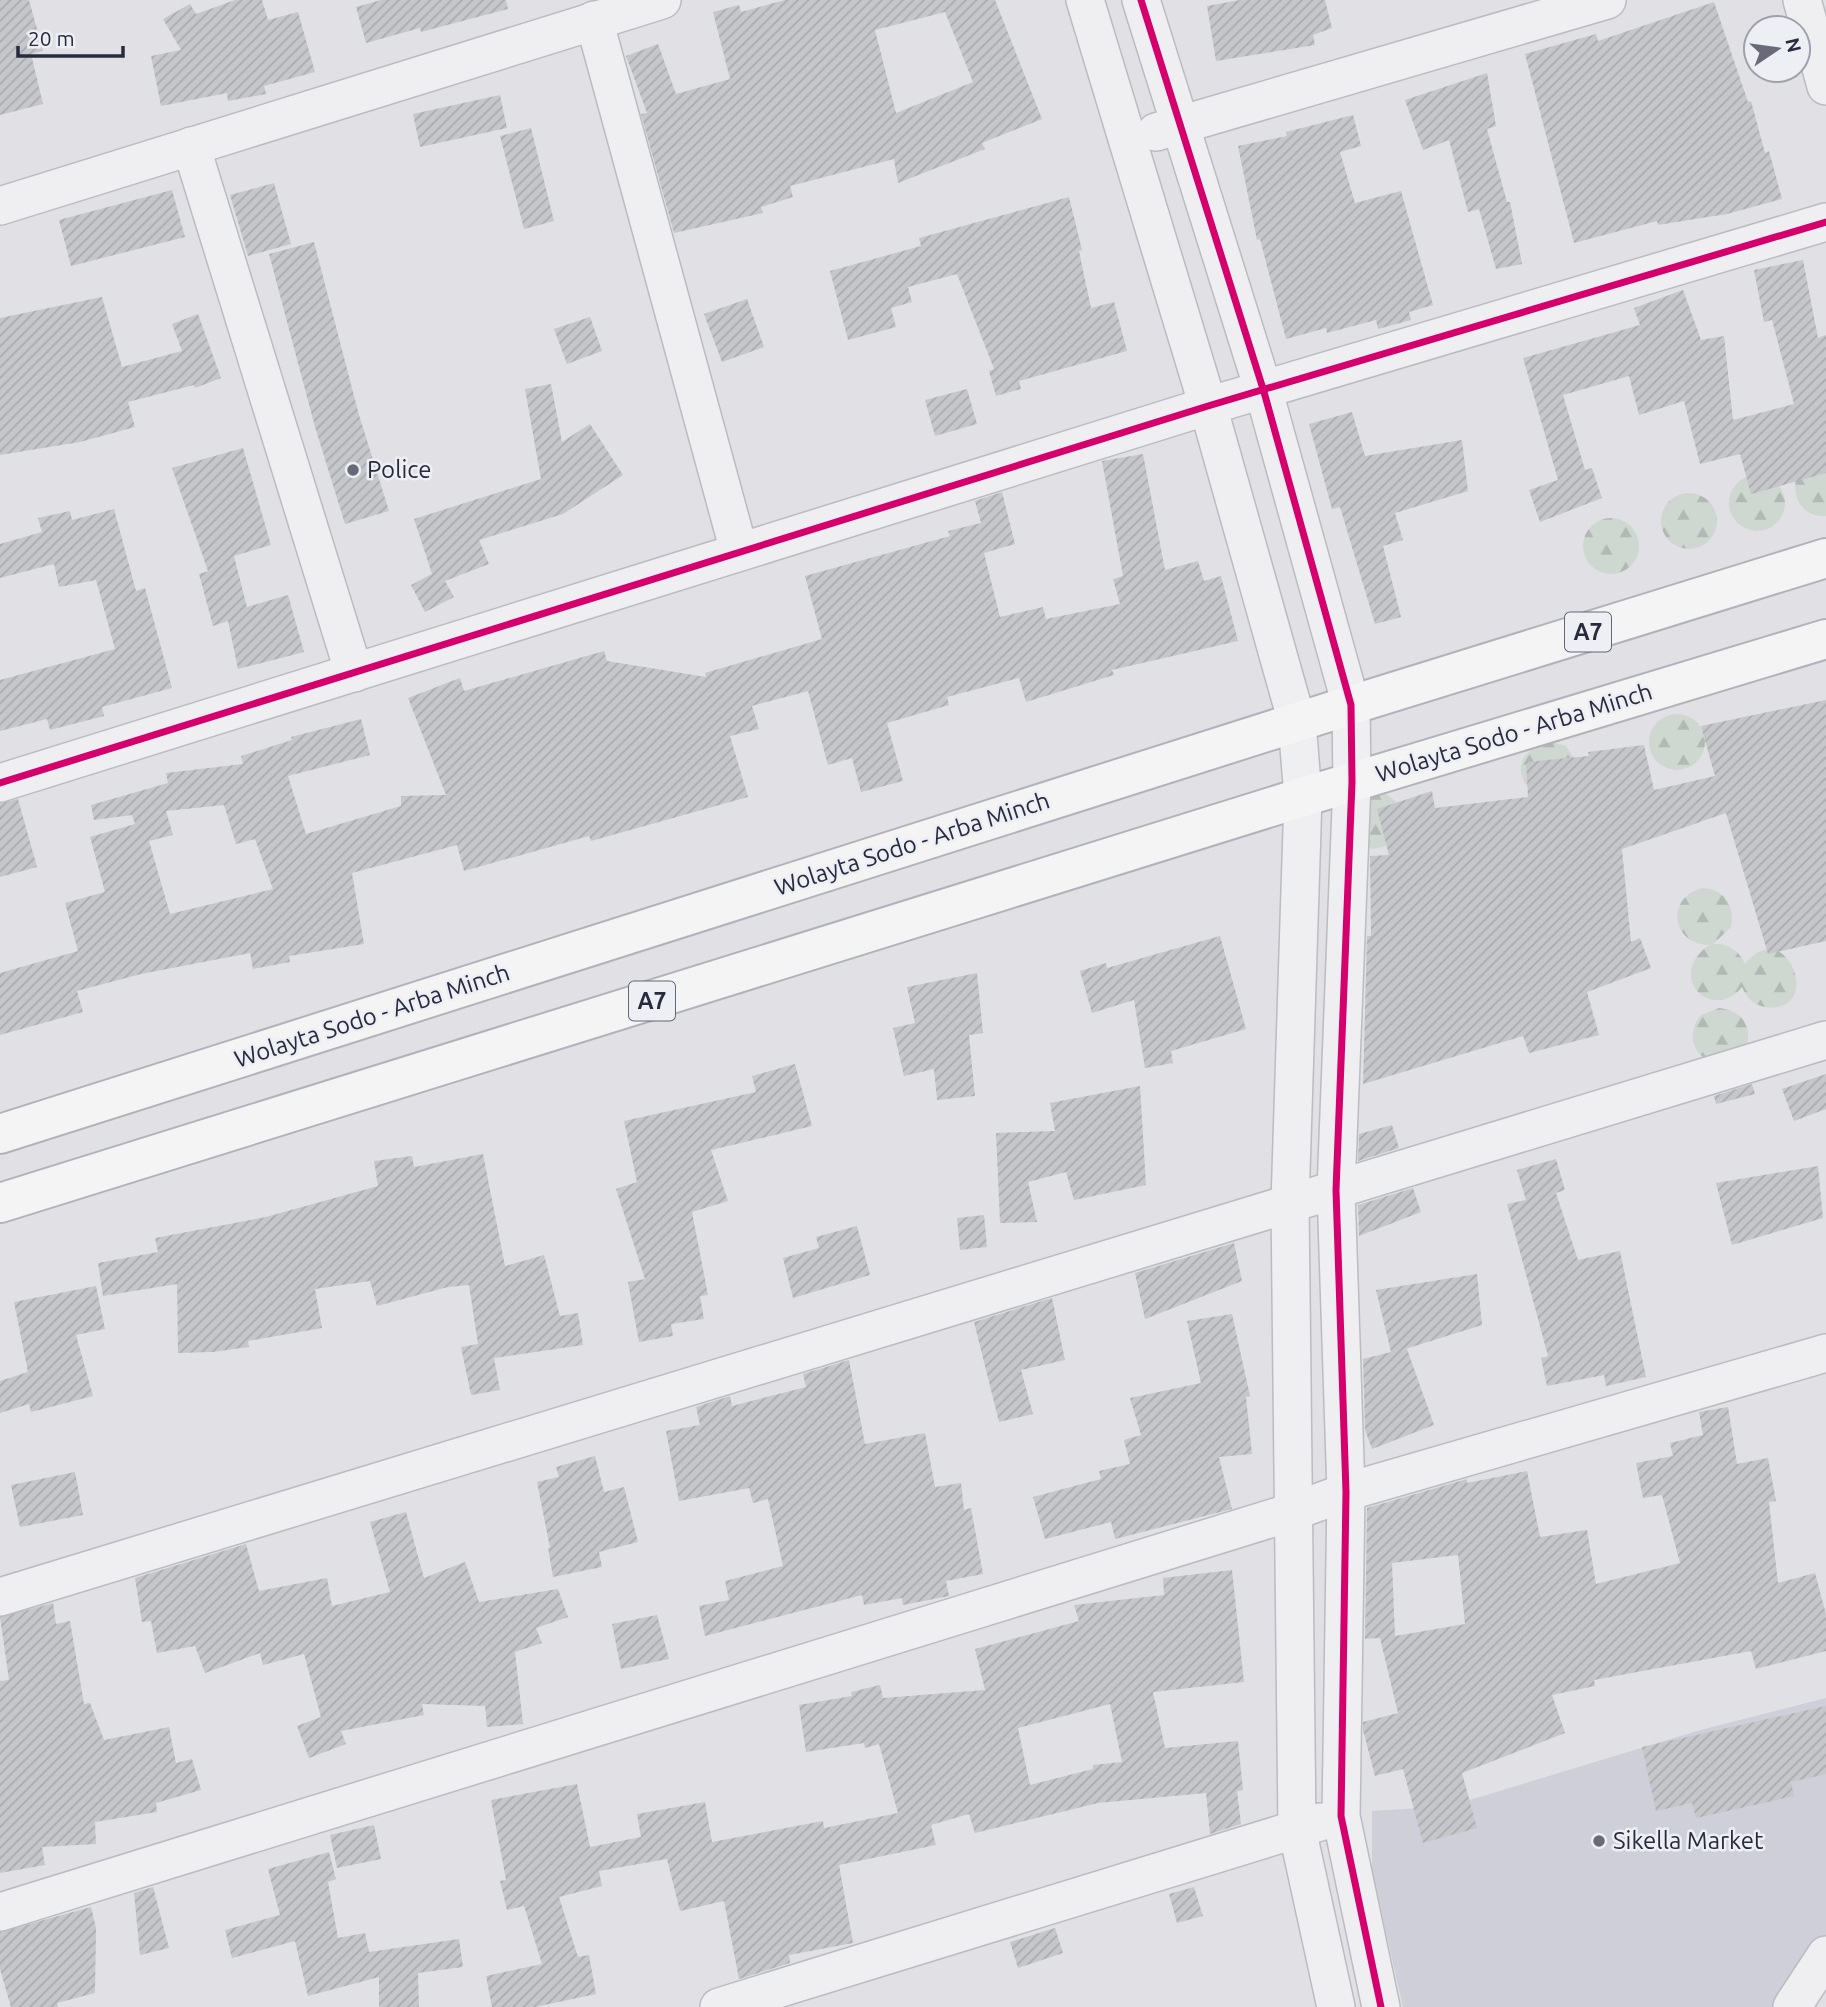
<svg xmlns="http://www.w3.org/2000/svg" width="1826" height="2007" font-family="Ubuntu,sans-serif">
  <defs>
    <pattern id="forest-firs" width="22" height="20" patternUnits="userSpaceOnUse" patternTransform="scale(1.75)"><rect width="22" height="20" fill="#ced7d0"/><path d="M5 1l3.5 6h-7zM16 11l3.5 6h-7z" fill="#b1b9b4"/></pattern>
    <pattern id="building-hatch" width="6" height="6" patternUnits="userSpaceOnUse" patternTransform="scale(1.75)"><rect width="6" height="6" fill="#c6c7cb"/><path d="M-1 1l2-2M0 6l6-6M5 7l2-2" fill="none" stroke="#aaabaf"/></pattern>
  </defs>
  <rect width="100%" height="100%" fill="#e0e0e5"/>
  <polygon fill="#cecfd8" points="1826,1698 1826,1951 1787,2007 1403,2007 1372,1871 1372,1811 1450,1806 1697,1731"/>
  <g fill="url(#forest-firs)">
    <path d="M1826,460V516C1801,517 1791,496 1797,474Z"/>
    <circle cx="1757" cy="503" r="28"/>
    <circle cx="1689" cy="521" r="28"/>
    <circle cx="1611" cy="546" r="28"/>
    <circle cx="1677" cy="742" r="28"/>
    <path d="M1548,741L1566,746L1576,761L1530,790C1511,766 1524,750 1548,741Z"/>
    <polygon points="1375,792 1385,793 1400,805 1391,845 1373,849 1364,846 1348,816"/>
    <path d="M1703,888C1725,890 1735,905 1731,927L1713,944C1728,943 1739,950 1745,964C1787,912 1825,1015 1766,1007C1754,1006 1746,997 1742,987C1713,1023 1664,977 1709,945C1670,944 1666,896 1703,888Z"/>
    <path d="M1719,1008C1741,1010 1752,1025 1747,1046L1709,1062C1691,1050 1687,1032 1701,1015Z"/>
  </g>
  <g fill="url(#building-hatch)" fill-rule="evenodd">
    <polygon points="0,0 29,0 43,51 31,54 43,104 0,115"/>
    <polygon points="235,0 262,0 268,20 298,12 315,72 264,86 266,94 228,101 227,93 161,106 151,56 181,50 163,19 190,4 196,14"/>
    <polygon points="381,0 506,0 508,9 421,32 420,28 366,43 356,7"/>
    <path d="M785,0H995L1042,119L982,143L985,149L898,183L894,159L790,186L793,197L761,207L763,213L674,233L641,114L647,113L626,56L658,44L676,94L730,79L713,12L739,5L741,12ZM945,12L973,82L896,113L875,30Z"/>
    <polygon points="1240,0 1325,0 1332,28 1313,35 1315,45 1216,61 1207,6"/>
    <polygon points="1714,2 1748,102 1751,101 1765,153 1769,151 1782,199 1727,214 1658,225 1657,221 1574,243 1525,54 1596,34 1598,41"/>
    <polygon points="1487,73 1496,126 1487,129 1507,202 1510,202 1522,264 1496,269 1479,209 1468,212 1449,140 1423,150 1405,100"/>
    <polygon points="500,95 507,128 420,147 413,114"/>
    <polygon points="1353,115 1361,146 1340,152 1355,203 1401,191 1433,305 1409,312 1411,320 1378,329 1376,320 1327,333 1326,328 1286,339 1260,239 1257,240 1238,146 1287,136 1286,132"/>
    <polygon points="531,128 554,221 524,229 500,136"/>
    <polygon points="274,183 291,244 248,256 230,195"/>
    <polygon points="172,190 185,237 71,266 59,220"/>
    <polygon points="1069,197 1082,250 1079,251 1091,308 1114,302 1127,351 1019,381 1021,389 996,396 989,371 994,369 957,274 908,287 912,302 891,308 896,327 848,340 830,271 921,246 919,238"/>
    <polygon points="314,242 359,415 389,511 345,524 315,427 269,254"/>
    <polygon points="1803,260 1818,338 1826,335 1826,473 1751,494 1740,454 1700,464 1684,401 1639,415 1629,376 1563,395 1585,470 1592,468 1602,498 1540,522 1529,490 1558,480 1523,358 1640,325 1634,308 1683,290 1701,340 1724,336 1733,420 1794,404 1772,320 1764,322 1754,270"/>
    <polygon points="102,297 122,367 182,351 172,324 198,314 221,378 195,388 194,385 128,402 135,427 80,442 0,455 0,318"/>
    <polygon points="747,299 764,347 722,362 704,314"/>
    <polygon points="590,317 602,351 567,364 554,329"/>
    <polygon points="551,384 562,442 590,424 623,475 563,514 479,540 489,564 445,581 454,597 425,612 411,585 432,574 414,519 541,479 525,389"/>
    <polygon points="967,389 977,424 935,436 925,400"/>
    <polygon points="1352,412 1365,456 1462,440 1468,491 1395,513 1403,540 1383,546 1401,617 1375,624 1340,507 1332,509 1309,424"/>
    <polygon points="243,448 271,545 234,556 247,607 288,595 304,652 238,669 228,621 213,626 199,574 208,571 172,468"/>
    <path d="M1143,454L1165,570L1198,561L1204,581L1221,576L1238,641L1112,670L1114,675L1026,702L1019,678L947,697L949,705L887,723L903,781L861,792L852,758L828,765L808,691L752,706L759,729L730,736L748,797L591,841L589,836L464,871L457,845L352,873L364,944L289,956L290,962L253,969L250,953L141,974L77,991L83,1012L0,1035V973L78,951L65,903L105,892L90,837L135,824L132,815L94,820L91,805L168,783L166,773L243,764L241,756L292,740L291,737L361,719L370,755L288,776L306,834L401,806V796L446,795L408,698L460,678L464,691L604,651L607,661L706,677L705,673L822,639L805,576L950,536L948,531L981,523L975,501L1002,492L1015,544L984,553L1000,617L1043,607L1046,619L1120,604L1113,579L1123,576L1102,461ZM224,805L236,844L255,839L273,889L170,914L149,841L173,835L166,811Z"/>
    <polygon points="114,509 136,591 145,588 172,688 102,707 104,716 50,730 47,719 0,731 0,680 115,649 96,580 59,587 54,564 0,578 0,544 42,532 38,518 70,511 72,520"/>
    <polygon points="1826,700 1826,941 1768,954 1726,813 1622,849 1631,942 1640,938 1651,968 1587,992 1599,1035 1529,1053 1523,1036 1363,1084 1367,936 1371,936 1370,856 1389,855 1377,809 1432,791 1435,808 1528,797 1526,762 1589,756 1588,752 1644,745 1654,790 1715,776 1701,726"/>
    <polygon points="18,799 37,867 0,877 0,803"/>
    <polygon points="1220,936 1246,1029 1171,1051 1173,1063 1145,1068 1134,1000 1092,1013 1080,971 1106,963 1107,968"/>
    <polygon points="977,973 983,1033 969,1035 975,1096 937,1100 934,1069 904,1076 893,1028 915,1023 907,987"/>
    <polygon points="795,1064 812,1126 711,1150 728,1201 692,1212 708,1295 700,1296 704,1319 671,1324 673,1336 639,1342 628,1282 645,1279 616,1189 637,1182 624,1121 756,1092 752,1076"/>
    <polygon points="1826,1074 1826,1109 1794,1121 1782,1089"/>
    <polygon points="1752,1084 1755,1094 1716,1104 1714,1096"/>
    <polygon points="1140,1086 1146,1185 1074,1200 1066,1172 1028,1182 1037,1222 1000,1223 996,1133 1055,1131 1050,1103"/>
    <polygon points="1392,1125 1399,1148 1358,1161 1359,1134"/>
    <polygon points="483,1154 505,1266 544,1255 560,1316 578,1313 583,1345 494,1358 500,1390 471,1395 461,1347 478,1344 469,1285 448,1287 377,1306 370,1281 315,1289 322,1328 248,1341 249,1347 213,1352 178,1353 177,1284 103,1296 98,1263 158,1252 155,1238 266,1217 378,1186 374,1161 412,1156 414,1167"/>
    <polygon points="1556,1159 1565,1190 1556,1193 1578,1260 1620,1251 1646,1377 1606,1386 1604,1375 1547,1386 1541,1358 1548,1356 1507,1204 1526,1200 1517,1170"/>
    <polygon points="1818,1166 1823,1218 1732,1245 1716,1183"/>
    <polygon points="1413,1188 1421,1212 1359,1236 1358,1205"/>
    <polygon points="984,1215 987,1247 960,1250 957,1218"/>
    <polygon points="857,1226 870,1275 793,1298 783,1258 819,1248 816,1237"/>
    <polygon points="1234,1243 1242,1281 1145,1319 1135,1273"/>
    <polygon points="1477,1274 1482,1325 1399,1351 1407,1349 1434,1425 1372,1449 1365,1430 1363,1359 1391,1352 1376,1290"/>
    <polygon points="96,1286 105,1329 76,1335 93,1396 31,1412 29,1404 0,1413 0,1381 28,1372 14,1302"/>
    <polygon points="1052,1298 1065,1360 1021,1370 1033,1414 999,1422 974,1322"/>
    <polygon points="1232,1314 1250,1396 1246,1397 1252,1454 1219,1457 1232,1509 1115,1539 1111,1522 1045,1539 1033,1497 1101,1479 1099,1471 1130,1464 1124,1440 1141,1435 1130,1398 1201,1383 1187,1321"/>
    <polygon points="849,1360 865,1444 925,1433 935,1487 961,1483 964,1510 971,1508 983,1574 946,1581 949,1596 903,1605 902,1598 864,1605 862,1595 705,1636 699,1606 729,1600 725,1581 783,1566 768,1499 753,1503 749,1488 679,1501 666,1431 700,1425 696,1407 730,1396 732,1406 806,1387 803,1374"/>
    <path d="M1728,1407L1737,1464L1768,1458L1776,1501L1769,1502L1778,1583L1815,1573L1826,1614V1651L1756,1669L1751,1651L1594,1680L1595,1686L1552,1695L1565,1733L1462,1773L1477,1828L1423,1843L1403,1769L1375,1776L1363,1730V1722L1398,1713L1380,1638L1365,1639L1367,1508L1467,1479V1483L1527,1471L1540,1537L1587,1530L1596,1584L1680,1563L1662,1495L1643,1498L1636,1463L1673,1456L1670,1443L1703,1435L1699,1412ZM1458,1555L1465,1624L1395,1636L1392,1563Z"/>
    <polygon points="595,1456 604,1492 624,1487 638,1542 599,1552 602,1567 553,1577 548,1548 550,1548 537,1482 559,1477 556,1467"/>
    <polygon points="75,1472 83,1515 20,1527 11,1485"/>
    <polygon points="406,1512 424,1578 465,1562 479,1602 558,1589 568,1617 536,1628 542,1643 515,1652 523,1724 487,1727 485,1706 422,1704 424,1715 341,1731 346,1744 309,1758 297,1726 321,1717 304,1654 263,1665 260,1653 205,1673 195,1646 157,1653 151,1621 142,1622 135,1578 246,1544 259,1591 327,1578 332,1606 390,1592 370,1522"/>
    <path d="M1232,1570L1244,1682L1153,1692L1165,1748L1238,1741L1243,1790L1237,1791L1241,1824L1210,1834L1206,1793L1098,1803L975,1833L969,1814L931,1825L936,1845L839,1865L853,1943L789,1955L790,1963L739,1979L724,1901L680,1911L667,1859L599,1871L602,1886L559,1897L578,1957L589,1955L596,1994L535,2007H492L486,1976L542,1964L524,1906L507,1910L500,1881L506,1880L491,1800L577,1784L590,1847L641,1837L637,1814L705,1802L712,1842L823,1821L824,1828L898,1813L879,1744L865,1748L864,1743L806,1752L799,1705L852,1696L851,1692L880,1685L883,1698L985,1690L975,1649L1079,1621L1074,1605L1164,1595L1163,1578ZM1110,1704L1122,1762L1093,1765V1769L1030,1785L1018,1728Z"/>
    <polygon points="53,1603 56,1624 70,1621 84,1704 90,1703 104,1740 169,1727 176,1763 192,1759 201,1790 156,1803 157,1812 95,1822 96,1844 42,1847 45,1865 0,1873 0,1681 9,1680 0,1617"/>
    <polygon points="657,1615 669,1659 621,1669 612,1624"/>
    <polygon points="1826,1706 1826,1774 1791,1782 1794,1796 1696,1818 1692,1803 1656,1811 1642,1747"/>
    <polygon points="374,1825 381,1859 337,1868 330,1835"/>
    <polygon points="329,1852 336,1879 328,1882 338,1938 365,1933 369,1952 459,1939 463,1967 418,1973 419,2007 379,2007 379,1977 308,1996 295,1941 232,1958 225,1930 280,1915 268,1869"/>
    <polygon points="153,1887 169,1948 140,1955 134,1893"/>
    <polygon points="1194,1887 1203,1916 1177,1923 1169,1894"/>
    <polygon points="91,1907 96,1928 95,1993 57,2003 58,2007 11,2007 0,1969 0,1932"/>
    <polygon points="1055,1928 1063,1953 1018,1968 1010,1942"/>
  </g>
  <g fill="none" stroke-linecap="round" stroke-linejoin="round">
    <g stroke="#bbbcc1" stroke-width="40">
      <g id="minor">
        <polyline points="1085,0 1208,406 1297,722 1303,797 1290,1203 1297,1829 1336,2007"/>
        <polyline points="1141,0 1264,392 1351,705 1352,782 1336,1190 1346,1492 1341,1816 1381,2007"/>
        <polyline points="1802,0 1826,86"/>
        <polyline points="594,20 739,551"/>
        <polyline points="1156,132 1607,0"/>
        <polyline points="191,146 354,673"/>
        <polyline points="0,206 662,0"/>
        <polyline points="0,783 1208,406 1826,222"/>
        <polyline points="0,1597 1826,1040"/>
        <polyline points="0,1912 1292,1512 1346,1492 1826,1353"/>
        <polyline points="719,2007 1320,1822"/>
        <polyline points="1792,2007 1826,1955"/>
      </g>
    </g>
    <g stroke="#b2b3ba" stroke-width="42">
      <g id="trunk">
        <polyline points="0,1134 1351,705 1826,558"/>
        <polyline points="0,1203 1303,797 1826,639"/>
      </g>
    </g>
    <use href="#minor" stroke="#efeff1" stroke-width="37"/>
    <use href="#trunk" stroke="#f4f4f5" stroke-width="38"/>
    <g stroke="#edeff5" stroke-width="11">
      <g id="cycleway">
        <polyline points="1141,0 1264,392 1351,705 1352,782 1336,1190 1346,1492 1341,1816 1381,2007"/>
        <polyline points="0,783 1208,406 1826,222"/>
      </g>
    </g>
    <use href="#cycleway" stroke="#d6006c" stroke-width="7"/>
  </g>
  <g fill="#686a78" stroke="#edeff5" stroke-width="2.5">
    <circle cx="353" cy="470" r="7"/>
    <circle cx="1599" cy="1841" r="7"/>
  </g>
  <g text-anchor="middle" stroke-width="5" stroke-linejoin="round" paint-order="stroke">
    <g fill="#edeff5" stroke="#636674" stroke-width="2">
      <rect x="1565" y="612.5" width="46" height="39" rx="5"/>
      <rect x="629" y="981.5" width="46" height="39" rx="5"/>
    </g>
    <g font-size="23" font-weight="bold" fill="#282b3d">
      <text x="1588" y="640">A7</text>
      <text x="652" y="1009">A7</text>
    </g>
    <g font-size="24" fill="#282b3d" stroke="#edeff5" text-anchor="start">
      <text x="367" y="478">Police</text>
      <text x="1613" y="1849">Sikella Market</text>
    </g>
    <g font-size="24" fill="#282b3d" stroke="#edeff5">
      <text transform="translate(1514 733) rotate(-17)" y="8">Wolayta Sodo - Arba Minch</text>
      <text transform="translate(912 844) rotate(-18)" y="8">Wolayta Sodo - Arba Minch</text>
      <text transform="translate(372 1016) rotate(-18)" y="8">Wolayta Sodo - Arba Minch</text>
    </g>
  </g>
  <g transform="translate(1777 49) rotate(77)"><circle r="33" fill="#edeff5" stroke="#9ea1ab" stroke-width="2"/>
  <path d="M0-5L12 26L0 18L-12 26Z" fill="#686a78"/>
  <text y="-10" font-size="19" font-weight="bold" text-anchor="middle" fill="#282b3d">N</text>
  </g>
  <path d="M18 46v10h105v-10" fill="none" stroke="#282b3d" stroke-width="3.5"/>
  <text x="28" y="46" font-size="21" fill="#282b3d" stroke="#edeff5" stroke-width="5" paint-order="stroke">20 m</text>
</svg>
